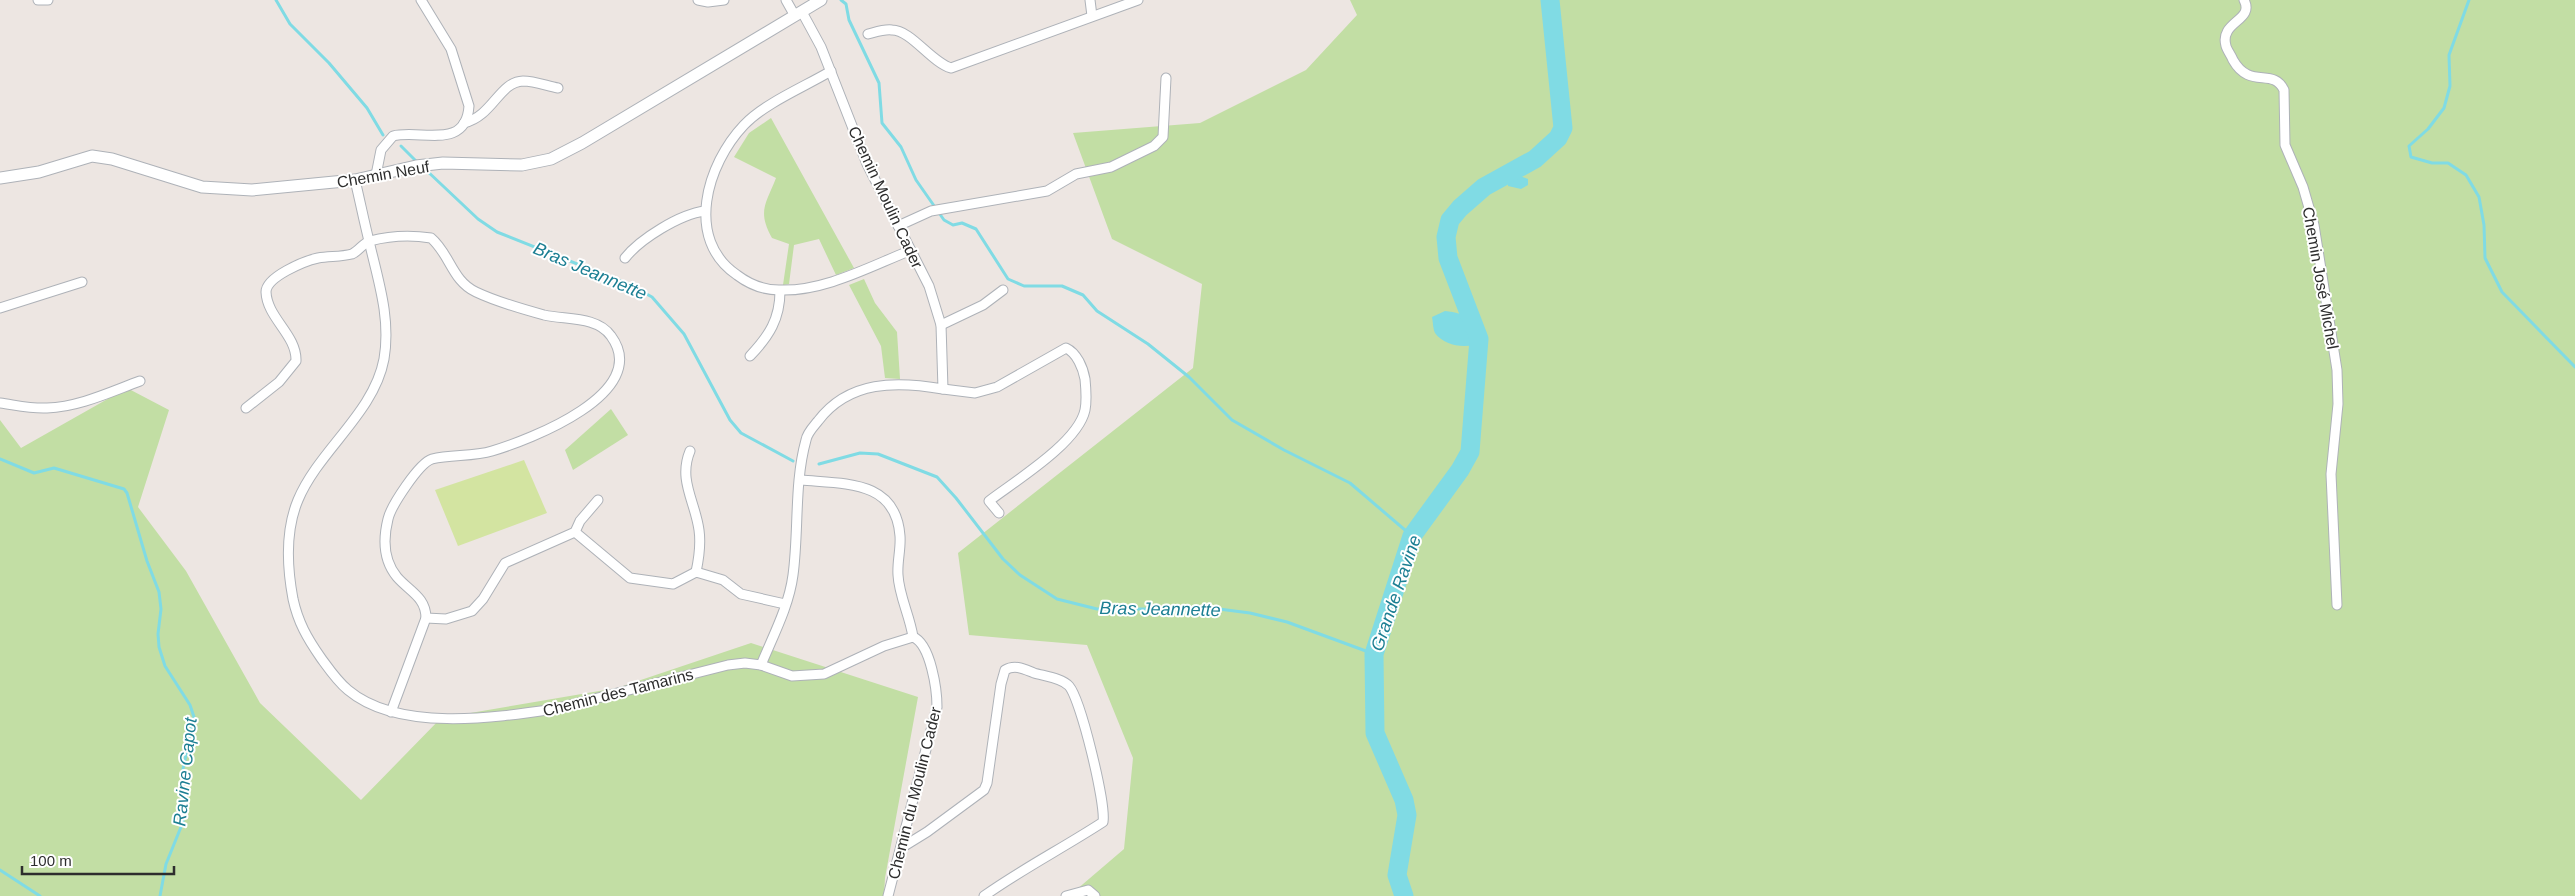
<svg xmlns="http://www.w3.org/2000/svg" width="2575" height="896" font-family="Arial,sans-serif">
  <rect width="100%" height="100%" fill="#ede6e2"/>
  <g fill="#c2dea4">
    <polygon points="1350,0 2575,0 2575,896 1069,896 1124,849 1133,758 1087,645 969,635 958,553 1193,368 1202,284 1112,239 1073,133 1200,123 1306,70 1357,15"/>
    <path d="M771,118L854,268L836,275L819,239L794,245L789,284L783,285L789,244L772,238C757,211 766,204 776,178L734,157L749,133Z"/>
    <polygon points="864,279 875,303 897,332 900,379 885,378 881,346 849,285"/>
    <polygon points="127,388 169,410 138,507 186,571 260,703 361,800 441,718 617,688 751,643 918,697 885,878 884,896 0,896 0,420 21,448"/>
    <polygon points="611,409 628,435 573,470 565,450"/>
  </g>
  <polygon fill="#d3e4a1" points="524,460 547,513 458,546 435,490"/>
  <g fill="#80dbe4">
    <polygon points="1515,174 1528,179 1528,185 1521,189 1508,186 1508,175"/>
    <path d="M1445,311C1466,313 1479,321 1485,341C1470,349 1446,348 1435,333C1433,329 1433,322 1432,317Z"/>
  </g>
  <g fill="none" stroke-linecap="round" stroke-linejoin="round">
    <g stroke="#80dbe4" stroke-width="3">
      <polyline points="276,0 290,24 329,63 367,108 383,135"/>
      <polyline points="841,0 846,4 849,20 879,83 882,123 901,147 916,180 944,220 953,225 962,223 976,229 1008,279 1024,286 1062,286 1083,295 1097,311 1148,344 1189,377 1232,420 1284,450 1350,483 1412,536"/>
      <polyline points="2469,0 2449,55 2450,86 2444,108 2428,129 2409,146 2411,157 2432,163 2448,163 2466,175 2479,197 2484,225 2485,258 2502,292 2575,367"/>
      <polyline points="401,146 418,163"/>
      <polyline points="425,169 478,219 497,232 630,285 652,297 684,334 730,420 741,433 793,461"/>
      <polyline points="0,459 34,473 54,468 124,489 127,493 147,561 159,592 161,609 158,634 159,647 165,666 190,705 194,717 183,769 183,822 166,864 160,896"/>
      <polyline points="819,464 860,453 878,454 937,477 956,498 1003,559 1020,575 1057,599 1097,609 1219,609 1250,613 1287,622 1374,654"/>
      <polyline points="0,870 40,896"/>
    </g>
    <polyline stroke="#80dbe4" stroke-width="19" points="1404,896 1397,875 1407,815 1404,800 1375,733 1374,654 1412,536 1460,470 1470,452 1479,339 1448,258 1446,237 1450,220 1460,208 1484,187 1535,159 1558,138 1563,128 1550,0"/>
    <g stroke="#aeb2b8" stroke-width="11">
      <g id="street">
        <polyline points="38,0 48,0"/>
        <polyline points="698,0 708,2 724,0"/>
        <polyline points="786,0 795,16"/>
        <polyline points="1090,0 1092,16"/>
        <path d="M2244,0C2255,21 2219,21 2226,46C2227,50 2231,55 2233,60C2250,90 2273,67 2284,90L2285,145L2303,187L2314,225L2337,370L2338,404L2331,474L2337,605"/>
        <path d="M868,34C876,32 884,29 892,30C911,30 931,62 951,68L1138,0"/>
        <path d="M831,71C804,87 765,103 744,125C707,164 684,239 737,275C749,284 764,290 779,290C823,292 869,267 909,251"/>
        <path d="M464,123C493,116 499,82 523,81C535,81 547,86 558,88"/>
        <path d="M376,175L381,150L393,136C420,129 466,151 469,106L451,49L421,0"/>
        <path d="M355,180C360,201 364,221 369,241C378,280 391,318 384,359C374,413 319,450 298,500C285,531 287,567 293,599C298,622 307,638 321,658C329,669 337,681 348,690C398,732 494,718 554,709L728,665L745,663L761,665L792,676L824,674L884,646L913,637"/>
        <polyline points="898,226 931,211 1047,191 1076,174 1111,167 1154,146 1163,137 1166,78"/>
        <path d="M625,258C640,239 680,214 705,211"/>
        <polyline points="0,308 82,282"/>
        <polyline points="941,325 983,305 1003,290"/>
        <path d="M750,356C769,336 780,319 780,291"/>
        <path d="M943,389L975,393L997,387L1066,348C1077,353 1083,368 1085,379C1086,389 1087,400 1085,410C1078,443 1015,481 989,501L999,513"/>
        <path d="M0,403C15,405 32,409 47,408C79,407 110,392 140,381"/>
        <path d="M246,408L279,382L296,361C297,335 267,318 266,292C266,277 304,261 318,258C329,256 341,257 352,254C359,251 363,243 370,241C389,236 412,235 431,238C450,254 452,281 476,292C497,302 522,309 544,315C566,320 597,316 611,336C653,393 529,440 492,451C473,457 451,454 432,459C419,463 391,506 388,519C383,539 383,560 397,577C409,591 426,597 426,618L391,712"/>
        <path d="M690,451C678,480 695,501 699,530C701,544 699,558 696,572"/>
        <path d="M801,480C845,484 896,480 900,536C901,549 897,562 898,575C899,596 910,616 913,637"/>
        <polyline points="575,532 630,578 673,584 696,572 723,580 741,594 785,604"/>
        <polyline points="426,618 446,619 472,611 483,599 505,563 575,532 580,521 598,500"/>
        <path d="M761,665C773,636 789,606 793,575C799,531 794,483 806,440C807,433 814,426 818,421C849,380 897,381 943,389L941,325L929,286L867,164L821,47L802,12"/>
        <path d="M901,848L927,832L984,790L987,783L1001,684L1005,670C1015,664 1024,669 1034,673C1044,676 1062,678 1069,686C1081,700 1106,804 1103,822C1063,848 1022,869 984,896"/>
        <path d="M888,896L937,707C937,691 931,644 913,637"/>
        <polyline points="1066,896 1088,890 1095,896"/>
      </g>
    </g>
    <g stroke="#aeb2b8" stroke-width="13">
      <polyline id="secondary" points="0,178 39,172 92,156 112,159 202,187 252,190 355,180 416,166 443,163 522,165 551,159 582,143 821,0"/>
    </g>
    <use href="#street" stroke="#fff" stroke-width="9"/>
    <use href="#secondary" stroke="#fff" stroke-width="11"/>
  </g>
  <g text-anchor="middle" stroke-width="4" stroke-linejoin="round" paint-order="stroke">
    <g font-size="16" fill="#2d2d2d" stroke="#fff">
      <text transform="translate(383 174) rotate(-10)" y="6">Chemin Neuf</text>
      <text transform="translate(886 197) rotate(65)" y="6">Chemin Moulin Cader</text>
      <text transform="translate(2321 278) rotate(80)" y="6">Chemin José Michel</text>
      <text transform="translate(618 692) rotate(-14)" y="6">Chemin des Tamarins</text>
      <text transform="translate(914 793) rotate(-76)" y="6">Chemin du Moulin Cader</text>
    </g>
    <g font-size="18" font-style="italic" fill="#1c7f93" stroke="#fff">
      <text transform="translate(590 271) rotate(23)" y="6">Bras Jeannette</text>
      <text transform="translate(1396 593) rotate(-71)" y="6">Grande Ravine</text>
      <text transform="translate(1160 609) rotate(1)" y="6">Bras Jeannette</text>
      <text transform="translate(185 772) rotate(-84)" y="6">Ravine Capot</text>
    </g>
  </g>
  <path d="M22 866v8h152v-8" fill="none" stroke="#2d2d2d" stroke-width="2.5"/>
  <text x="30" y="866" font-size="15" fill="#2d2d2d" stroke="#ffffff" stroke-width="4" paint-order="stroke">100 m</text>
</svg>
